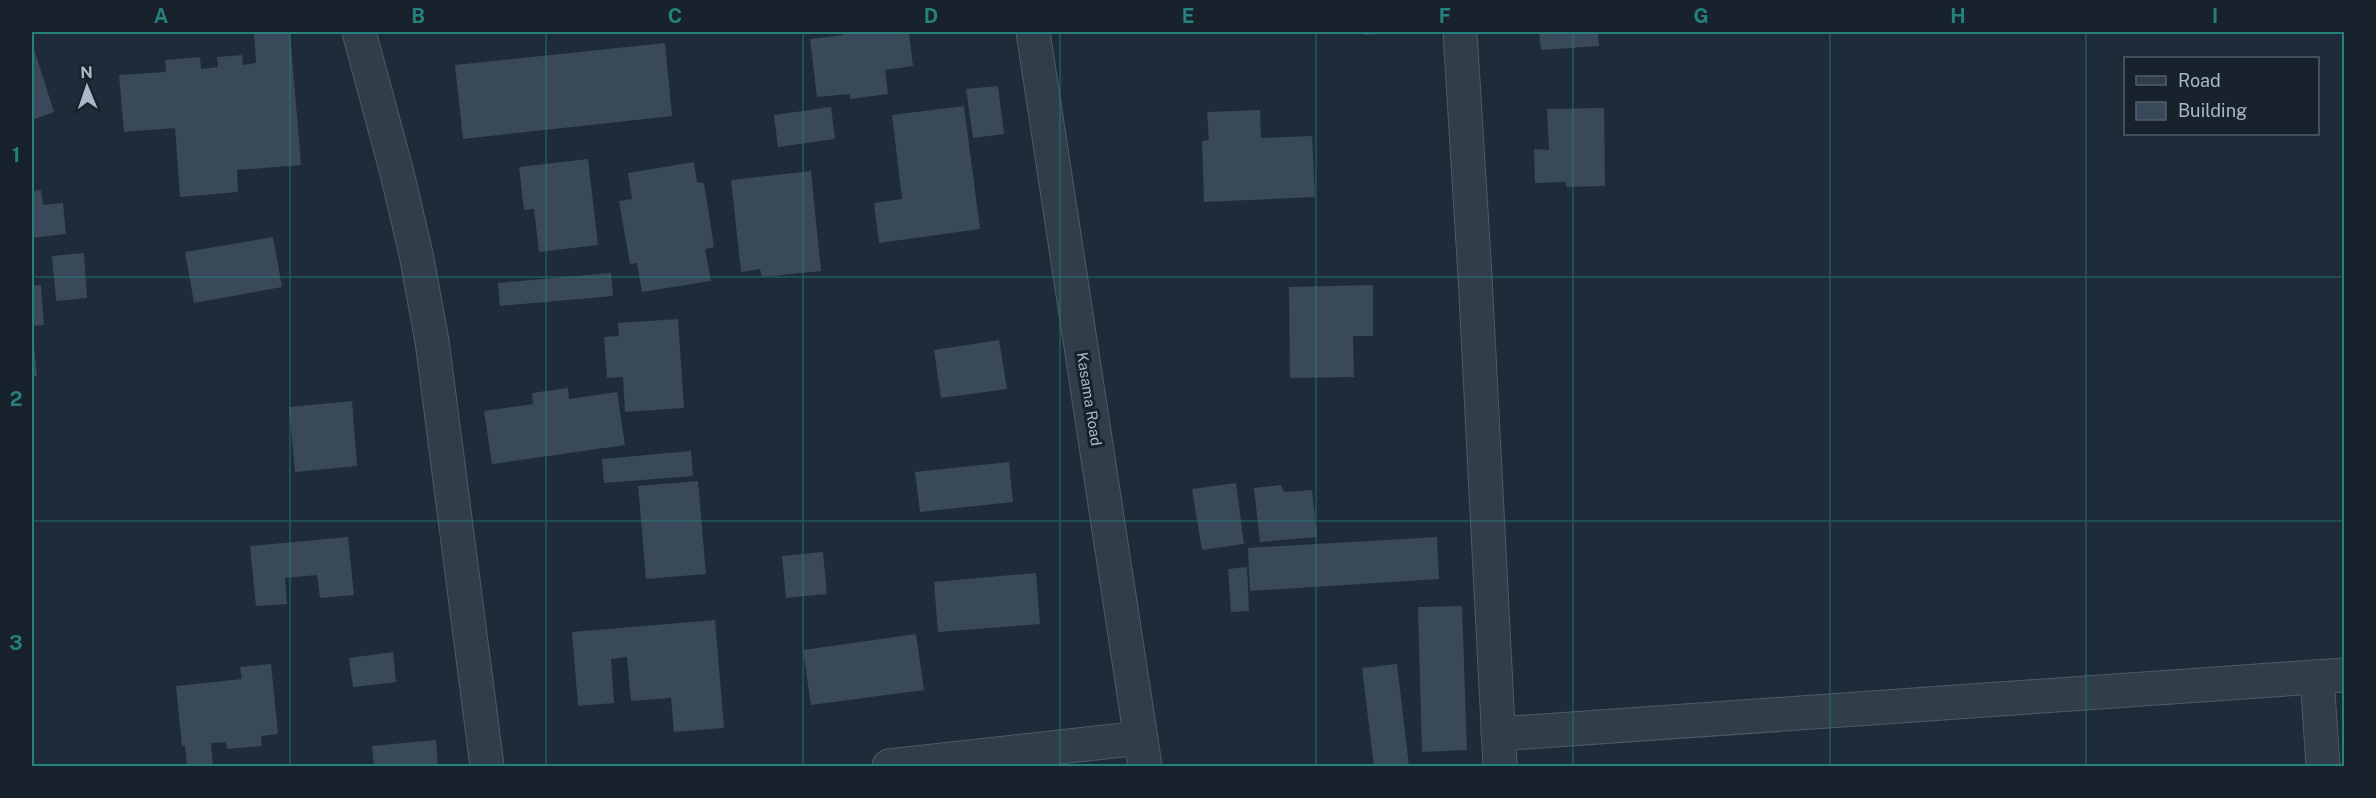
<svg xmlns="http://www.w3.org/2000/svg" width="2376" height="798" font-family="'Public Sans',sans-serif">
  <rect width="100%" height="100%" fill="#1e2b39"/>
  <g fill="#394959">
    <polygon points="254,32 290,32 301,165 237,170 238,192 180,197 175,128 124,132 119,75 166,72 165,60 200,57 201,69 218,67 217,57 242,55 243,65 256,63"/>
    <polygon points="842,32 909,32 913,66 885,70 888,94 850,99 850,94 817,97 810,39 843,35"/>
    <polygon points="1364,32 1395,32 1395,33 1364,35"/>
    <polygon points="1539,32 1598,32 1599,46 1541,50"/>
    <polygon points="32,43 54,112 32,120"/>
    <polygon points="665,43 672,116 463,139 455,65"/>
    <polygon points="998,86 1004,134 973,138 966,89"/>
    <polygon points="964,106 980,229 879,243 874,203 902,199 892,115"/>
    <polygon points="831,107 835,139 778,147 774,115"/>
    <polygon points="1604,108 1605,186 1566,187 1566,182 1535,183 1534,149 1549,150 1547,109"/>
    <polygon points="1260,110 1261,138 1312,136 1315,197 1204,202 1202,141 1209,140 1207,112"/>
    <polygon points="588,159 598,245 539,252 534,209 524,210 519,167"/>
    <polygon points="694,162 697,182 704,183 714,247 705,249 711,281 642,292 637,263 630,264 619,201 632,199 628,173"/>
    <polygon points="811,171 821,271 762,277 760,269 741,272 731,180"/>
    <polygon points="41,190 43,205 63,203 66,234 32,238 32,191"/>
    <polygon points="273,237 282,287 194,303 185,252"/>
    <polygon points="84,253 87,298 56,301 52,256"/>
    <polygon points="611,273 613,296 500,306 498,283"/>
    <polygon points="41,285 44,325 32,326 32,286"/>
    <polygon points="1373,285 1373,336 1353,336 1354,377 1290,378 1289,287"/>
    <polygon points="678,319 684,408 625,412 623,377 607,378 604,337 619,336 618,323"/>
    <polygon points="33,334 37,376 32,376 32,335"/>
    <polygon points="999,340 1007,389 941,398 934,350"/>
    <polygon points="568,388 569,399 617,392 625,445 492,464 484,411 533,404 532,393"/>
    <polygon points="352,401 357,466 295,472 289,407"/>
    <polygon points="691,451 693,476 604,483 602,459"/>
    <polygon points="1009,462 1013,502 920,512 915,472"/>
    <polygon points="698,481 706,574 646,579 638,486"/>
    <polygon points="1236,483 1244,544 1202,550 1192,489"/>
    <polygon points="1281,485 1284,492 1312,490 1317,537 1260,542 1254,488"/>
    <polygon points="348,537 354,595 320,598 317,575 285,578 287,604 256,606 250,546"/>
    <polygon points="1437,537 1439,579 1250,591 1248,548"/>
    <polygon points="823,552 827,594 786,598 782,556"/>
    <polygon points="1247,567 1249,611 1231,612 1228,569"/>
    <polygon points="1036,573 1040,624 938,632 934,582"/>
    <polygon points="1462,606 1467,750 1422,752 1418,607"/>
    <polygon points="715,620 724,728 674,732 671,698 631,701 627,657 611,659 614,703 578,706 572,632"/>
    <polygon points="916,634 924,690 811,705 803,650"/>
    <polygon points="393,652 396,682 353,687 349,658"/>
    <polygon points="271,664 278,734 261,736 262,746 227,749 226,742 211,743 213,766 187,766 185,746 182,746 176,686 242,679 240,667"/>
    <polygon points="1397,664 1409,766 1374,766 1362,668"/>
    <polygon points="436,740 438,766 374,766 372,746"/>
  </g>
  <g fill="none" stroke-linecap="round" stroke-linejoin="round">
    <g stroke="#4f5a67" stroke-width="35">
      <g id="minor">
        <polyline points="359,32 397,173 416,254 432,341 487,766"/>
        <polyline points="1033,32 1145,766"/>
        <polyline points="1460,32 1475,276 1500,766"/>
        <polyline points="2317,677 2323,766"/>
        <polyline points="1498,734 2344,675"/>
        <polyline points="889,766 1141,738"/>
      </g>
    </g>
    <use href="#minor" stroke="#313d49" stroke-width="33"/>
  </g>
  <path fill="none" stroke="#26807b" stroke-width="1.5" stroke-opacity="0.55" d="M290,32V766M546,32V766M803,32V766M1060,32V766M1316,32V766M1573,32V766M1830,32V766M2086,32V766M32,277H2344M32,521H2344"/>
  <g text-anchor="middle" stroke-width="6" stroke-linejoin="round" paint-order="stroke">
    <g font-size="15" fill="#abb7c6" stroke="#17222d">
      <text transform="translate(1089 399) rotate(81)" y="5">Kasama Road</text>
    </g>
  </g>
  <rect width="2376" height="798" fill="none" stroke="#17222d" stroke-width="66"/>
  <rect x="2124" y="57" width="195" height="78" fill="#17222d" stroke="#525e6a" stroke-width="1.5"/>
  <rect x="2136" y="76" width="30" height="9" fill="#313d49" stroke="#525e6a" stroke-width="1.5"/>
  <text x="2178" y="87" font-size="18" fill="#abb7c6">Road</text>
  <rect x="2136" y="102" width="30" height="18" fill="#394959" stroke="#525e6a" stroke-width="1.5"/>
  <text x="2178" y="117" font-size="18" fill="#abb7c6">Building</text>
  <g transform="translate(87 87) rotate(358)" stroke="#17222d" stroke-width="4.5" paint-order="stroke">
  <path d="M0-4.5L10 22L0 15L-10 22Z" fill="#abb7c6"/>
  <text y="-9" font-size="16" font-weight="bold" text-anchor="middle" fill="#abb7c6">N</text>
  </g>
  <rect x="33" y="33" width="2310" height="732" fill="none" stroke="#26807b" stroke-width="2"/>
  <g font-size="20" text-anchor="middle" font-weight="bold" fill="#26807b">
    <text x="161" y="23">A</text>
    <text x="418" y="23">B</text>
    <text x="675" y="23">C</text>
    <text x="931" y="23">D</text>
    <text x="1188" y="23">E</text>
    <text x="1445" y="23">F</text>
    <text x="1701" y="23">G</text>
    <text x="1958" y="23">H</text>
    <text x="2215" y="23">I</text>
    <text x="16" y="162">1</text>
    <text x="16" y="406">2</text>
    <text x="16" y="650">3</text>
  </g>
</svg>
